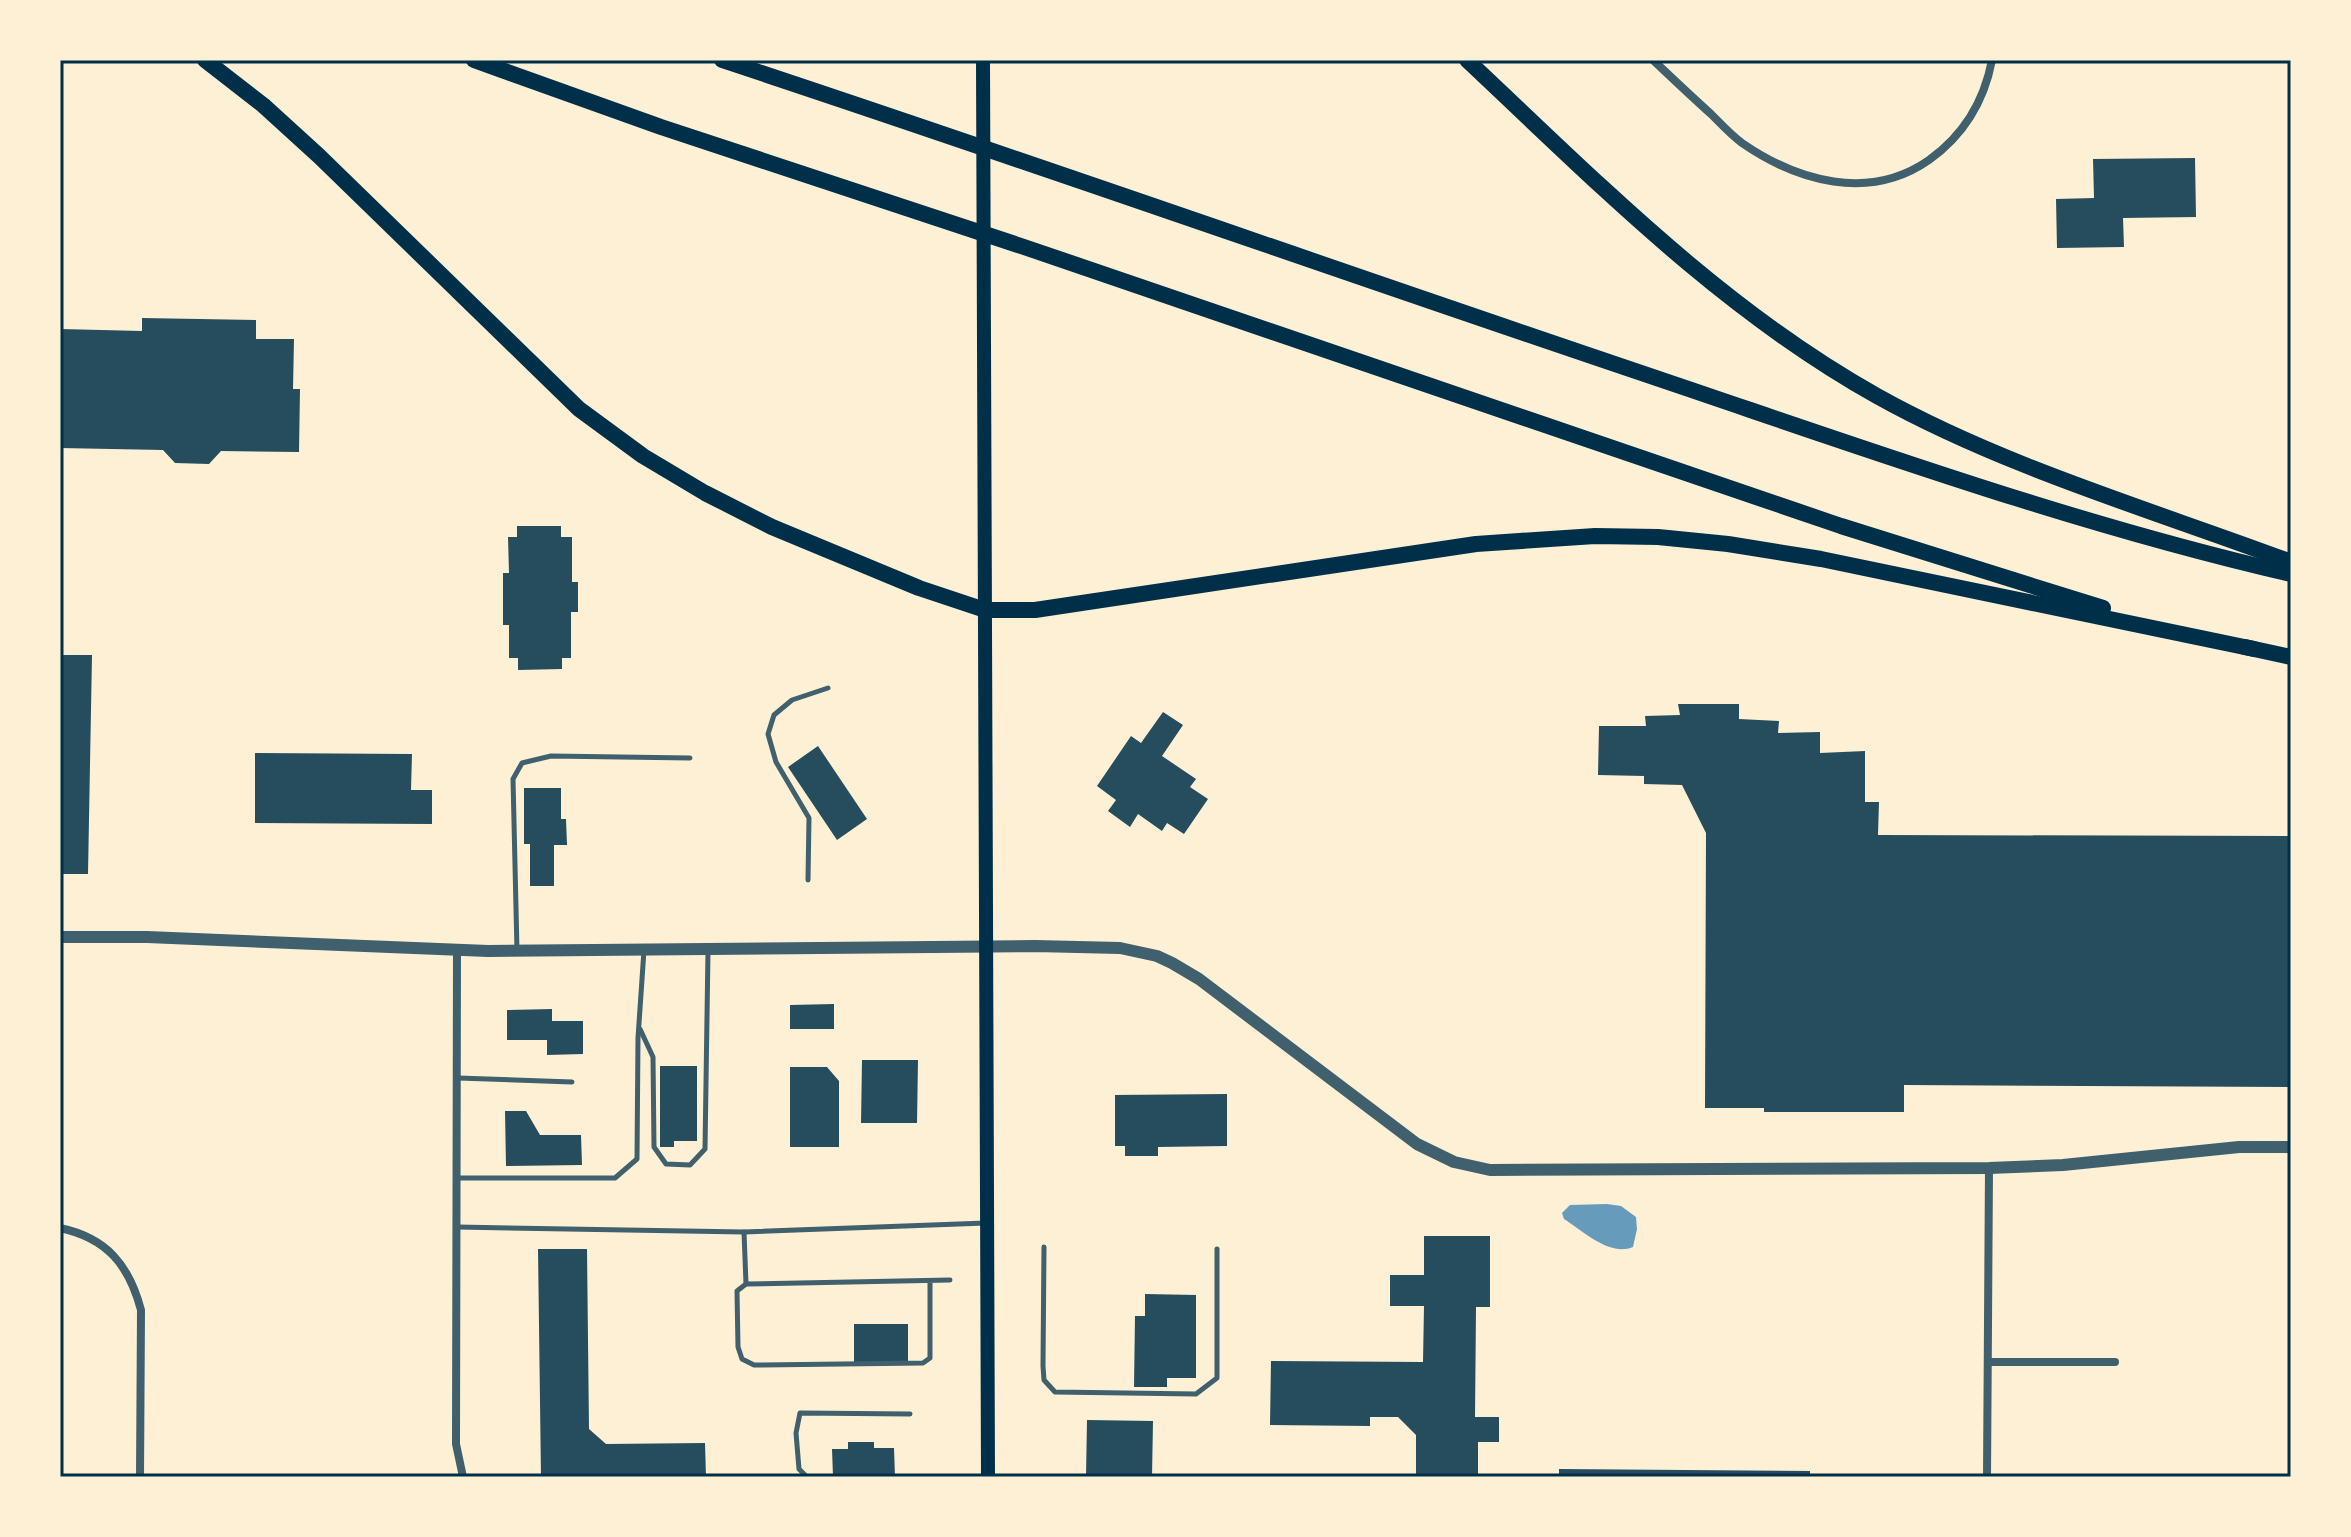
<svg xmlns="http://www.w3.org/2000/svg" width="2351" height="1537" font-family="'DM Sans',sans-serif">
  <rect width="100%" height="100%" fill="#fdf0d5"/>
  <path fill="#669bbc" d="M1607,1204L1621,1206L1636,1217L1637,1229L1633,1247C1610,1257 1583,1231 1564,1219L1562,1213L1570,1205Z"/>
  <g fill="#264d5e">
    <polygon points="2195,158 2196,217 2123,218 2124,247 2057,248 2056,199 2094,198 2093,159"/>
    <polygon points="142,318 256,320 256,339 294,339 293,389 300,389 299,452 221,451 209,464 175,463 163,450 60,448 60,329 142,331"/>
    <polygon points="517,526 561,526 561,537 572,537 572,582 578,582 578,612 571,612 571,658 562,658 562,669 518,670 518,658 509,658 509,625 503,625 503,573 509,573 508,537 517,537"/>
    <polygon points="60,655 92,655 88,874 60,874"/>
    <polygon points="1678,704 1739,704 1739,719 1779,721 1778,733 1820,732 1820,753 1865,751 1865,802 1879,802 1878,835 2291,836 2291,1087 1904,1085 1904,1112 1764,1112 1764,1108 1705,1108 1706,833 1682,785 1644,784 1644,776 1598,775 1599,726 1646,726 1645,716 1680,715"/>
    <polygon points="1163,712 1183,725 1162,756 1196,779 1190,787 1208,799 1184,834 1167,823 1162,831 1138,814 1130,827 1108,811 1116,800 1097,786 1131,736 1141,743"/>
    <polygon points="818,746 867,819 837,840 788,767"/>
    <polygon points="255,753 412,754 411,790 432,790 432,824 255,823"/>
    <polygon points="524,788 561,788 561,819 566,819 567,845 554,845 554,886 530,886 530,844 524,844"/>
    <polygon points="834,1004 834,1029 790,1029 790,1005"/>
    <polygon points="552,1009 552,1021 583,1021 583,1054 547,1055 547,1040 507,1040 507,1010"/>
    <polygon points="862,1060 918,1060 917,1123 861,1123"/>
    <polygon points="660,1066 697,1066 697,1141 674,1141 674,1147 660,1147"/>
    <polygon points="790,1067 827,1067 839,1081 839,1147 790,1147"/>
    <polygon points="1227,1094 1227,1146 1158,1147 1158,1156 1125,1156 1125,1146 1115,1146 1115,1095"/>
    <polygon points="505,1111 526,1111 540,1135 581,1135 582,1165 506,1166"/>
    <polygon points="1424,1236 1490,1236 1490,1307 1476,1307 1475,1417 1499,1417 1499,1442 1478,1442 1478,1477 1416,1477 1416,1435 1398,1417 1370,1417 1370,1426 1270,1425 1271,1361 1423,1362 1424,1306 1390,1306 1390,1275 1424,1275"/>
    <polygon points="538,1249 587,1249 589,1429 606,1444 705,1443 706,1477 541,1477"/>
    <polygon points="1145,1294 1196,1295 1196,1378 1167,1378 1167,1387 1134,1387 1135,1316 1145,1316"/>
    <rect x="854" y="1324" width="54" height="39"/>
    <polygon points="1087,1420 1153,1421 1152,1477 1086,1477"/>
    <polygon points="848,1442 874,1442 874,1448 894,1448 895,1477 833,1477 832,1449 848,1449"/>
    <polygon points="1559,1469 1810,1471 1810,1477 1559,1477"/>
  </g>
  <g fill="none" stroke-linecap="round" stroke-linejoin="round">
    <g stroke="#3f606c" stroke-width="5">
      <polyline points="808,880 809,818 776,762 768,734 774,715 792,700 828,688"/>
      <polyline points="517,951 513,779 522,763 551,756 690,758"/>
      <polyline points="640,1029 653,1057 654,1147 666,1164 690,1165 705,1149 708,951"/>
      <polyline points="458,1078 572,1082"/>
      <polyline points="456,1178 615,1178 637,1159 638,1038 644,950"/>
      <polyline points="457,1227 744,1232 986,1223"/>
      <polyline points="744,1232 746,1284"/>
      <polyline points="1044,1247 1043,1366 1044,1380 1055,1392 1196,1394 1217,1378 1217,1249"/>
      <polyline points="930,1281 930,1358 923,1363 754,1365 742,1359 738,1347 737,1291 746,1284 950,1280"/>
      <polyline points="807,1477 799,1469 796,1433 800,1413 910,1414"/>
    </g>
    <g stroke="#3f606c" stroke-width="8">
      <path d="M1653,60C1672,78 1691,96 1711,114C1721,124 1731,135 1742,143C1797,181 1869,202 1929,160C1964,135 1984,102 1992,60"/>
      <polyline points="457,950 456,1444 463,1477"/>
      <path d="M60,1228C107,1238 129,1265 141,1310L140,1477"/>
      <polyline points="1988,1362 2115,1362"/>
      <polyline points="1987,1477 1989,1168"/>
    </g>
    <polyline stroke="#3f606c" stroke-width="12" points="60,937 147,937 488,951 1035,946 1120,948 1157,956 1172,963 1199,979 1417,1144 1454,1162 1490,1170 1989,1168 2063,1165 2239,1147 2291,1147"/>
    <polyline stroke="#003049" stroke-width="14" points="983,60 988,1477"/>
    <g stroke="#003049" stroke-width="16">
      <polyline points="205,60 263,105 319,156 579,409 643,456 705,493 772,527 919,588 985,610 1035,610 1476,544 1595,536 1658,537 1728,544 1821,559 2254,649"/>
      <polyline points="474,60 661,127 1024,247 1841,526 2103,608"/>
      <path d="M722,60C1037,164 1350,275 1665,381C1872,451 2078,525 2291,574"/>
      <path d="M1467,60C1596,181 1721,309 1877,396C2004,467 2155,511 2291,562"/>
      <polyline points="2245,647 2291,657"/>
    </g>
  </g>
  <rect width="2351" height="1537" fill="none" stroke="#fdf0d5" stroke-width="124"/>
  <rect x="62" y="62" width="2227" height="1413" fill="none" stroke="#003049" stroke-width="3"/>
</svg>
